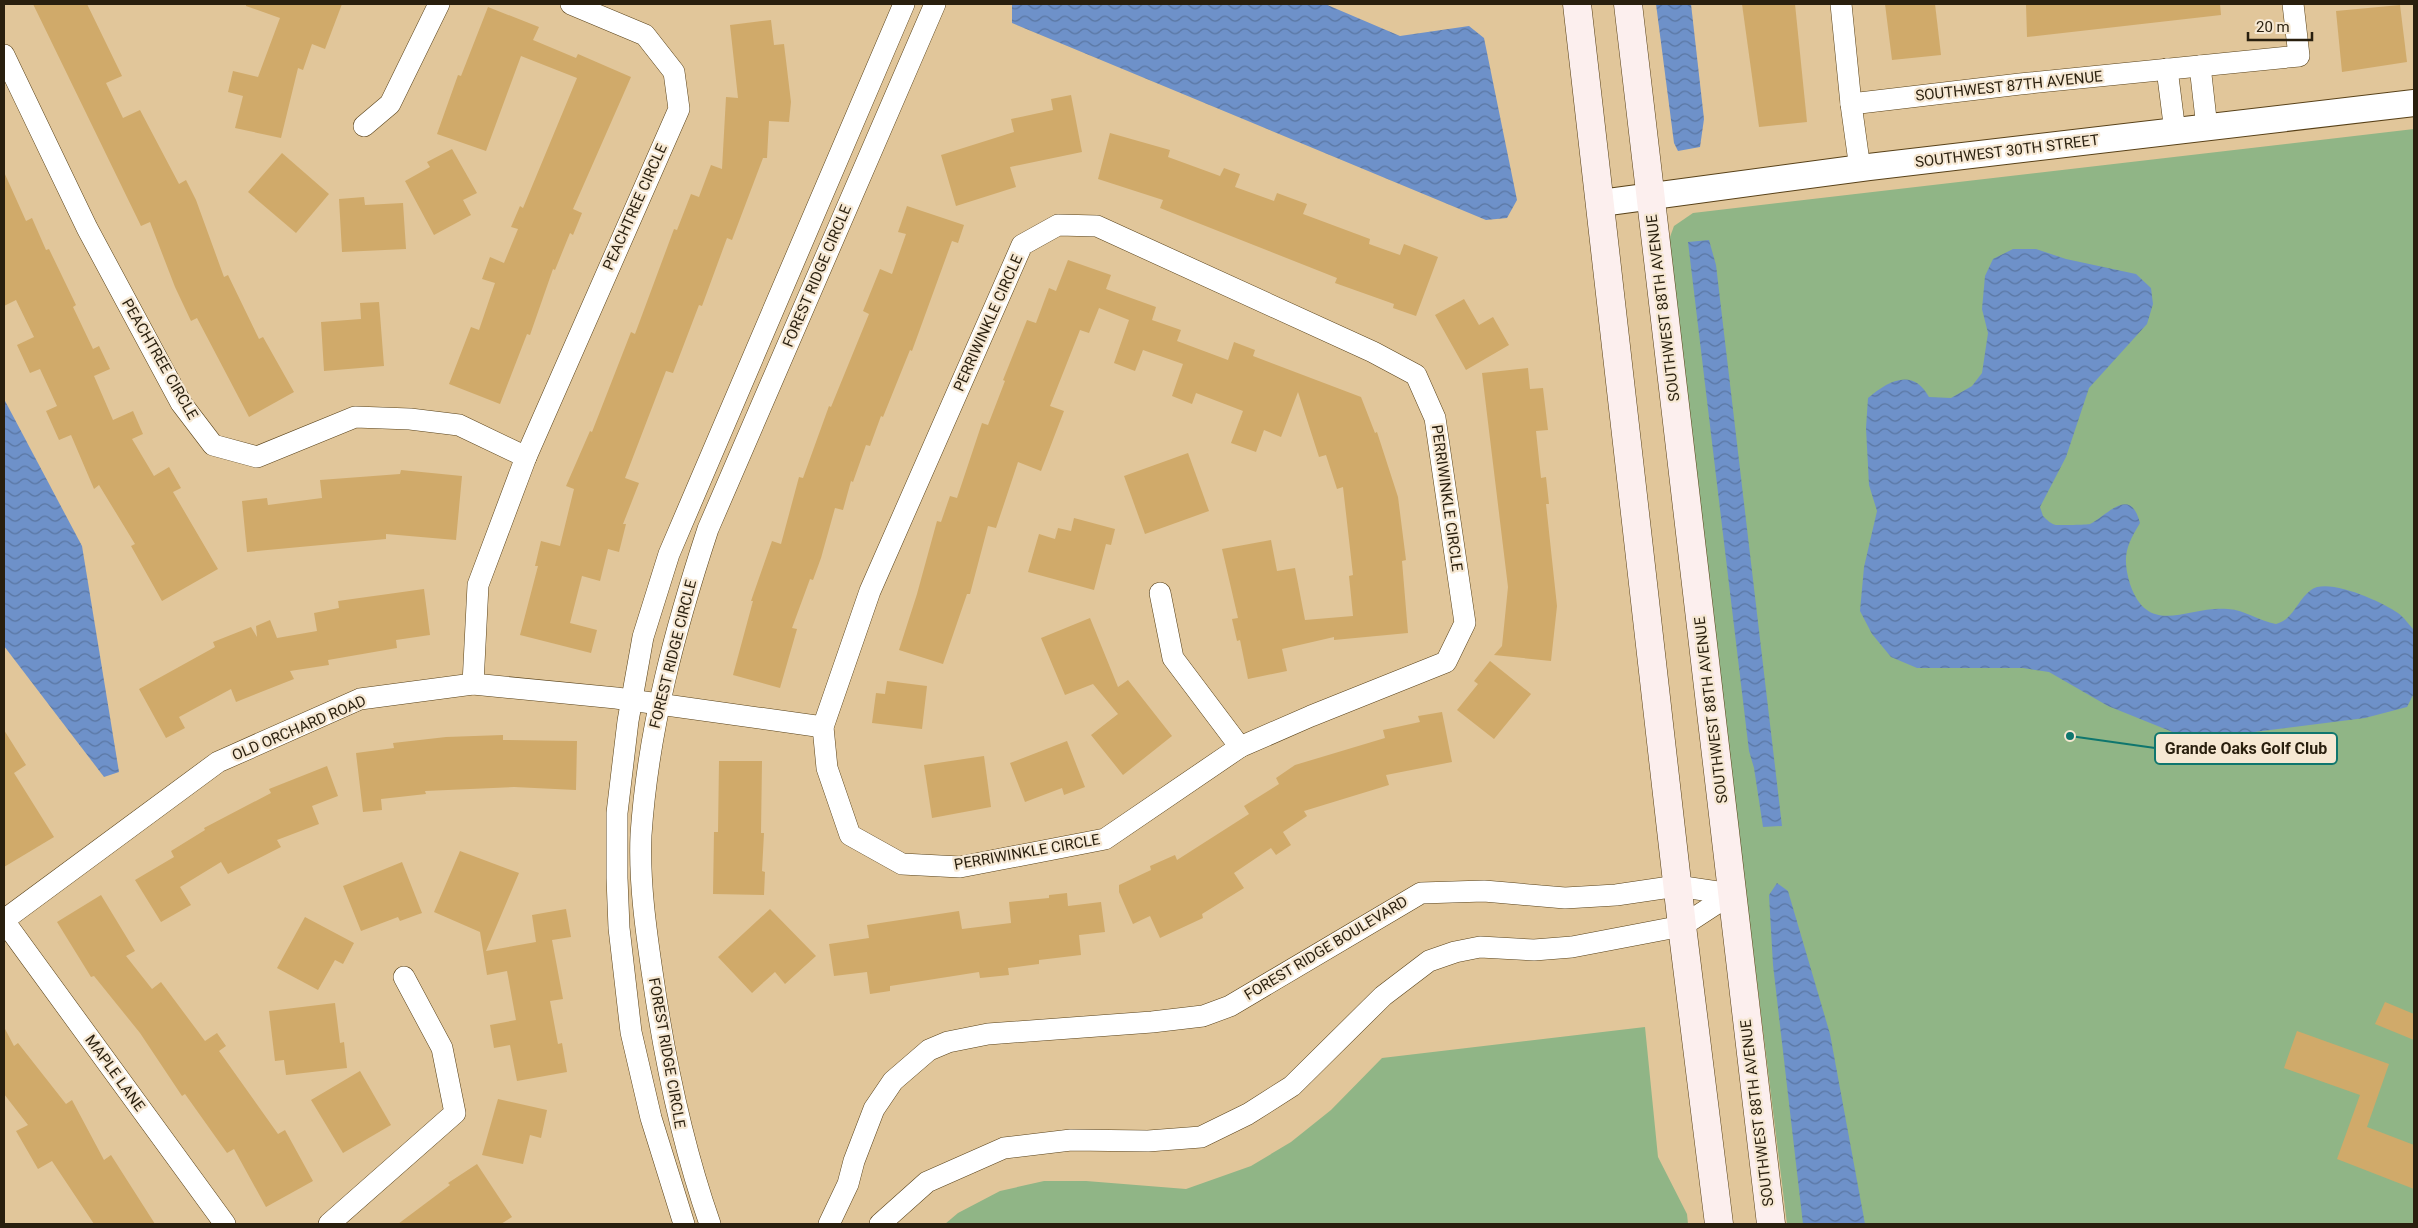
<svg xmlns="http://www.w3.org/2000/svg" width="2418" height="1228" viewBox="0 0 2418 1228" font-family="Roboto,sans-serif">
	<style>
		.grass { fill: #90b586 }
		.water { fill: url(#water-waves) }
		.building { fill: #d0aa6a }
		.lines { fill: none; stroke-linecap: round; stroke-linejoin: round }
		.minor-casing { stroke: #584118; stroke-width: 22 }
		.tertiary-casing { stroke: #584118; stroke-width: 28 }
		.secondary-casing { stroke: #584118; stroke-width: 29 }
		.minor { stroke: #fff; stroke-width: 21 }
		.tertiary { stroke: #fff; stroke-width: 26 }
		.secondary { stroke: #fcefee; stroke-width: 28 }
		.labels { text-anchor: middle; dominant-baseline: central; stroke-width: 4.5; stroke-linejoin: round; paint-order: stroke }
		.street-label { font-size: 15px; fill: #291f0e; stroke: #f6e8d3 }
		.leader { fill: none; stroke: #0f766e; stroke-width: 2 }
		.callout-dot { fill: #0f766e; stroke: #f6e8d3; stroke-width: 2 }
		.callout { fill: #f6e8d3; stroke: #0f766e; stroke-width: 2 }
		.callout-label { font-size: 16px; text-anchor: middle; font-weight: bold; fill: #291f0e }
	</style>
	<defs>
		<pattern id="water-waves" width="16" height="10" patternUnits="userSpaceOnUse" patternTransform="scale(1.25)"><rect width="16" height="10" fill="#6e91c9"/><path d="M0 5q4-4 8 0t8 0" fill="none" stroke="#5a76a2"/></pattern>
	</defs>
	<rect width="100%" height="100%" fill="#e1c69a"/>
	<g class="grass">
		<polygon points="2414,129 2414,1224 1787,1224 1666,248 1674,226 1693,213"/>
		<polygon points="1645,1027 1658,1157 1687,1214 1688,1224 945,1224 958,1213 1000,1191 1044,1181 1086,1181 1186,1189 1251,1166 1291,1142 1331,1110 1382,1058"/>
	</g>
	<g class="water">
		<polygon points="1012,4 1325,4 1400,36 1469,26 1484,38 1517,200 1507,218 1486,220 1012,23"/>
		<polygon points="1656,4 1691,4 1704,119 1700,147 1678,151 1674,143"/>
		<polygon points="1709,240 1716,265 1782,826 1763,827 1754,768 1749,751 1688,242"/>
		<path d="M2013,249h23l30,10 70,15 15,14 2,16 -6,20 -58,64 -23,69 -26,50 3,9c4,4 8,8 13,9 4,0 31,0 34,-1 18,-9 40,-39 50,-1 -14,23 -18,34 -10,61 19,55 58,21 98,25 17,1 31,12 48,15 18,-5 21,-24 35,-34 17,-13 71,12 87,23 6,4 11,12 16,17v63l-7,14 -42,11 -143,18 -47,-3 -67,-27 -59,-34 -26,-4h-106l-26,-11 -19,-23 -12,-23 4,-44 13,-56 -8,-26 -3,-57 2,-30c20,-17 45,-31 61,-1l22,1 21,-12 10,-13 6,-40 -6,-24 3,-33 8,-17z"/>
		<polygon points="4,399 82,546 119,772 104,777 4,646"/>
		<polygon points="1777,883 1788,891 1830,1034 1865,1224 1803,1224 1773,965 1769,895"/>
	</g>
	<g class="building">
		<polygon points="33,4 87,4 122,76 106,83 123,118 140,110 179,184 186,180 196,200 224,277 228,275 259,339 263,337 294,392 249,417 197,318 191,321 175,287 150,222 141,226"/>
		<polygon points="246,4 342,4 325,49 312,44 303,70 298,68 281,138 235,128 243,96 228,92 233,71 258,77 280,18 246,6"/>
		<polygon points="1742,4 1795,4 1807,122 1759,127"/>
		<polygon points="1885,4 1935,4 1941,55 1892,60"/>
		<polygon points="2026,4 2220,4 2221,15 2027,37"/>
		<polygon points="2400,5 2407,62 2342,72 2336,11"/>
		<polygon points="488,7 539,27 533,40 576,58 578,54 631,77 573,209 582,213 573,235 570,233 555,270 553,269 530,335 527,334 500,404 449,384 471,327 479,330 495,283 482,279 490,257 504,263 518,229 511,227 520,206 523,208 577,78 521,56 486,151 437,134 458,75 461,76"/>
		<polygon points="771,20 774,45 784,44 791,102 789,122 769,121 767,158 763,158 732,240 727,238 702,306 699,305 673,373 666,371 625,478 639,483 623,524 626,524 619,552 608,549 600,581 582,576 570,623 597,630 591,653 520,635 538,566 535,566 541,541 560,546 574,489 566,486 590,431 592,432 631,332 635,334 674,229 677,230 691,194 699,197 711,165 722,169 726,97 738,98 730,25"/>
		<polygon points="1071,95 1082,152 1010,167 1016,187 956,206 941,155 1014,132 1011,119 1053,110 1051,99"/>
		<polygon points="1110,133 1170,150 1168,157 1220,176 1224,168 1240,174 1235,187 1274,201 1277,193 1307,204 1303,214 1370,239 1369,244 1400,255 1404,244 1438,257 1416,316 1393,308 1394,304 1335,283 1337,278 1160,208 1163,200 1098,179"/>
		<polygon points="452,149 477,193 463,200 471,215 434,235 405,181 430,167 427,162"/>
		<polygon points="282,153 329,194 296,233 248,192"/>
		<polygon points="4,172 26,221 32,218 46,250 49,249 76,305 73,307 93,349 99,346 110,369 94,376 113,420 133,411 143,434 132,439 154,476 169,467 181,488 173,492 218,569 162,601 131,546 135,544 99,485 94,489 71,435 59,440 46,411 57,406 40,369 30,373 17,345 34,337 16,300 4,306"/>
		<polygon points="364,197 365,205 403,203 406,249 342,252 339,199"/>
		<polygon points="907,206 964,225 958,243 952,241 912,351 910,350 883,417 881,416 870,446 866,445 853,482 851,481 843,510 835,508 821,558 813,580 810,579 792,628 797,629 780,688 733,675 753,601 751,601 772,541 781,544 799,477 803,478 829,406 831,407 869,314 863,311 880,269 892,274 906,234 898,232"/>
		<polygon points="1068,260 1111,275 1106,289 1156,307 1152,320 1181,330 1177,341 1228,360 1234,342 1255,350 1253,356 1361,397 1375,433 1377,432 1398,497 1406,560 1402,561 1408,633 1334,640 1334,637 1282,649 1287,671 1248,679 1240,640 1237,641 1232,619 1238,618 1222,549 1271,540 1277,571 1295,568 1305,620 1353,616 1349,576 1353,575 1343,487 1337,489 1326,455 1319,457 1298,392 1281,437 1264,430 1256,452 1231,443 1243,411 1196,393 1192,404 1172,396 1183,364 1143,350 1135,371 1114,363 1129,320 1099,308 1089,333 1080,330 1050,406 1064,411 1041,471 1018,462 996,528 988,526 970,594 967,594 943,664 899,650 917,594 937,521 941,522 950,496 957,498 982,423 988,425 1005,381 1003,380 1027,320 1036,323 1049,288 1056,291"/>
		<polygon points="1464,299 1479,325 1493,317 1509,345 1466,370 1435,315"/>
		<polygon points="379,302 384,366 324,371 321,322 361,319 360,303"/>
		<polygon points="1528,368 1530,389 1543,388 1548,430 1536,431 1541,478 1546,477 1549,504 1546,504 1557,606 1551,661 1494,655 1502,646 1508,587 1482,373"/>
		<polygon points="1188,453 1209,511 1145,534 1124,476"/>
		<polygon points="401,470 462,476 456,540 386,534 386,539 247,552 242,501 267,498 268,505 322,498 320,480 400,474"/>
		<polygon points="1074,518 1115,529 1111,545 1106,544 1094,590 1028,572 1039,534 1055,539 1058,528 1071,531"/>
		<polygon points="424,589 430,635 396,640 397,648 328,660 329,665 290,671 294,679 236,702 231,689 179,717 185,728 166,738 139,689 215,647 213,642 251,627 257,637 256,626 270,620 277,638 317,631 314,613 339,608 338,601"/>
		<polygon points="1090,618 1118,687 1128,680 1172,736 1123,775 1091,735 1118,714 1093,684 1065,695 1041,638"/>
		<polygon points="1490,661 1531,694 1494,739 1457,710 1478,684 1474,681"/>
		<polygon points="887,681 927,686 922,729 872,723 876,693 885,694"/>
		<polygon points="1442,712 1452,762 1386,775 1389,785 1304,811 1307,816 1283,832 1291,845 1276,855 1271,848 1234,873 1244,888 1202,914 1203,918 1160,938 1150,916 1133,924 1119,892 1119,885 1151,870 1150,866 1175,855 1177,860 1249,814 1244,806 1279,784 1276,778 1295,765 1385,738 1383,730 1420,722 1418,716"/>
		<polygon points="4,730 26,765 14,773 54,837 4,867"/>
		<polygon points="503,735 503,740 577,741 576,790 514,787 425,791 426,794 381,799 382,810 363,812 356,753 394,748 393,743 446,737"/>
		<polygon points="1067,741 1085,787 1064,795 1062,788 1025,802 1010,763"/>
		<polygon points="984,756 991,807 932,818 924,765"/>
		<polygon points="719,761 762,761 761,833 764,833 762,871 765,872 764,895 713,894 714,832 718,832"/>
		<polygon points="327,766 338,796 312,806 319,824 277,840 281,847 228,874 221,862 180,887 191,905 161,922 135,880 174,857 171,851 205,830 204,828 271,793 269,789"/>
		<polygon points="460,851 519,873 486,951 536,942 532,915 566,909 571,937 552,940 563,999 550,1001 558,1044 562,1043 567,1072 517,1081 510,1045 494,1048 490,1025 516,1020 507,971 487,975 480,932 434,912"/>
		<polygon points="402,862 422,913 400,921 398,917 361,931 343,886"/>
		<polygon points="1067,893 1068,906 1101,902 1105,932 1079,935 1081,955 1039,960 1039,964 1008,968 1009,975 980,978 979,972 890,986 890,991 870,994 867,972 834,976 829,944 869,938 867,925 959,911 962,929 1011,923 1009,902 1049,898 1049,895"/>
		<polygon points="101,895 135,951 126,956 152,989 161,982 205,1041 217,1033 226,1046 219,1051 278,1134 285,1130 313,1181 266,1207 234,1149 227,1153 185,1094 182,1096 140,1033 94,976 91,977 57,922"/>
		<polygon points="770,909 816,956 785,984 775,972 752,993 718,957"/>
		<polygon points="305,917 354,943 343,964 335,960 318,990 277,968"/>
		<polygon points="2385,1002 2414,1014 2414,1040 2375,1024"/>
		<polygon points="335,1003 340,1043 344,1042 347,1068 286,1075 284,1060 275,1061 269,1011"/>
		<polygon points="4,1027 14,1046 18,1043 66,1104 72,1100 104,1160 111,1155 155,1224 94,1224 52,1161 38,1169 16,1131 28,1125 4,1094"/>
		<polygon points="2297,1031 2389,1064 2367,1127 2414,1145 2414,1189 2337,1159 2360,1095 2284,1068"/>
		<polygon points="360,1071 391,1125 343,1153 311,1100"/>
		<polygon points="498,1099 547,1110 541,1138 530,1135 523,1164 482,1155"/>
		<polygon points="477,1164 512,1217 501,1224 398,1224 450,1185 448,1183"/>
	</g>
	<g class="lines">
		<defs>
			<g id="minor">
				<polyline points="1841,4 1851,104 1860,169"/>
				<polyline points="4,55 87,228 181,403 213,445 257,457 355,417 410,419 459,425 526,457"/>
				<polyline points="2200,66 2207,128"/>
				<polyline points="2167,69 2175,132"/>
				<polyline points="1851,104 2020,84 2299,56 2293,4"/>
				<polyline points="364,126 390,104 439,4"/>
				<polygon points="1058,225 1097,226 1373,352 1416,375 1435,418 1465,623 1446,662 1311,716 1240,747 1105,839 960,867 902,864 850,835 827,768 823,727 870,591 1022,245"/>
				<polyline points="1160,593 1173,658 1240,747"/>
				<polyline points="473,684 478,585 526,457 679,109 674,72 645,35 571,4"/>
				<polyline points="4,920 218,762 360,699 473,684 616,698 823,727"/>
				<polyline points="4,921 225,1224"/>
				<polyline points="329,1224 455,1113 442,1048 404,977"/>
				<polyline points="684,1224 651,1118 631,1032 619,928 617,878 617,813 628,721 643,637 669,554 904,4"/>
				<path d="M710,1224c-28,-80 -45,-162 -57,-246 -7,-47 -14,-96 -12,-143 7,-105 34,-206 67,-306l227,-525"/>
				<polyline points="829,1224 848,1184 854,1161 874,1109 893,1081 929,1050 948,1042 988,1034 1152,1022 1203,1016 1230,1006 1421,893 1484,891 1565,898 1616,895 1677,886 1731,894"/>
				<polyline points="880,1224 927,1182 1004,1148 1071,1140 1148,1141 1201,1137 1248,1114 1292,1086 1383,996 1429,961 1455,952 1480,947 1534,950 1572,947 1682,926 1731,894"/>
			</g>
			<polyline id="tertiary" points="1601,203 1869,167 2414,103"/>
			<g id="secondary">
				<polyline points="1577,4 1682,926 1719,1224"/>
				<polyline points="1628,4 1771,1224"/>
			</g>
		</defs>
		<use href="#minor" class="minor-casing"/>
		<use href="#tertiary" class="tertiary-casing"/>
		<use href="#secondary" class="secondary-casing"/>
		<use href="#minor" class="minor"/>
		<use href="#tertiary" class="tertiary"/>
		<use href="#secondary" class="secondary"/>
	</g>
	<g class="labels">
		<g class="street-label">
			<text transform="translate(2009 86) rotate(-6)">SOUTHWEST 87TH AVENUE</text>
			<text transform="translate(2007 151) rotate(-7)">SOUTHWEST 30TH STREET</text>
			<text transform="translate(635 207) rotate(-66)">PEACHTREE CIRCLE</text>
			<text transform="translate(817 276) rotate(-67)">FOREST RIDGE CIRCLE</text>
			<text transform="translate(1663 308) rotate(-97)">SOUTHWEST 88TH AVENUE</text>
			<text transform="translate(988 323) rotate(-66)">PERRIWINKLE CIRCLE</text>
			<text transform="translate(160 359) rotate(60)">PEACHTREE CIRCLE</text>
			<text transform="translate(1447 498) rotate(82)">PERRIWINKLE CIRCLE</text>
			<text transform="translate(673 654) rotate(-76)">FOREST RIDGE CIRCLE</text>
			<text transform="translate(1711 710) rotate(-97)">SOUTHWEST 88TH AVENUE</text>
			<text transform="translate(299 728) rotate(-23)">OLD ORCHARD ROAD</text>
			<text transform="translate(1027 852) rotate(-10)">PERRIWINKLE CIRCLE</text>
			<text transform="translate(1326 948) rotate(-31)">FOREST RIDGE BOULEVARD</text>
			<text transform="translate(667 1053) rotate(80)">FOREST RIDGE CIRCLE</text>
			<text transform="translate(115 1073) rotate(54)">MAPLE LANE</text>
			<text transform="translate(1757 1113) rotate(-97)">SOUTHWEST 88TH AVENUE</text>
		</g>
	</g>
	<path class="leader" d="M2070 736L2155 748"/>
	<circle class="callout-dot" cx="2070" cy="736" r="5"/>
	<rect class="callout" x="2155" y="733" width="182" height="31" rx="5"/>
	<g class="callout-label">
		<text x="2246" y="754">Grande Oaks Golf Club</text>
	</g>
	<rect width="2418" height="1228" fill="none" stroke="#291f0e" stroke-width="10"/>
	<path d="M2248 32v8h64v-8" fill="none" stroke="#291f0e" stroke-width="2.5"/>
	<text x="2256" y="32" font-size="15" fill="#291f0e" stroke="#f6e8d3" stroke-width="4" paint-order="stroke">20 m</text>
</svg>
